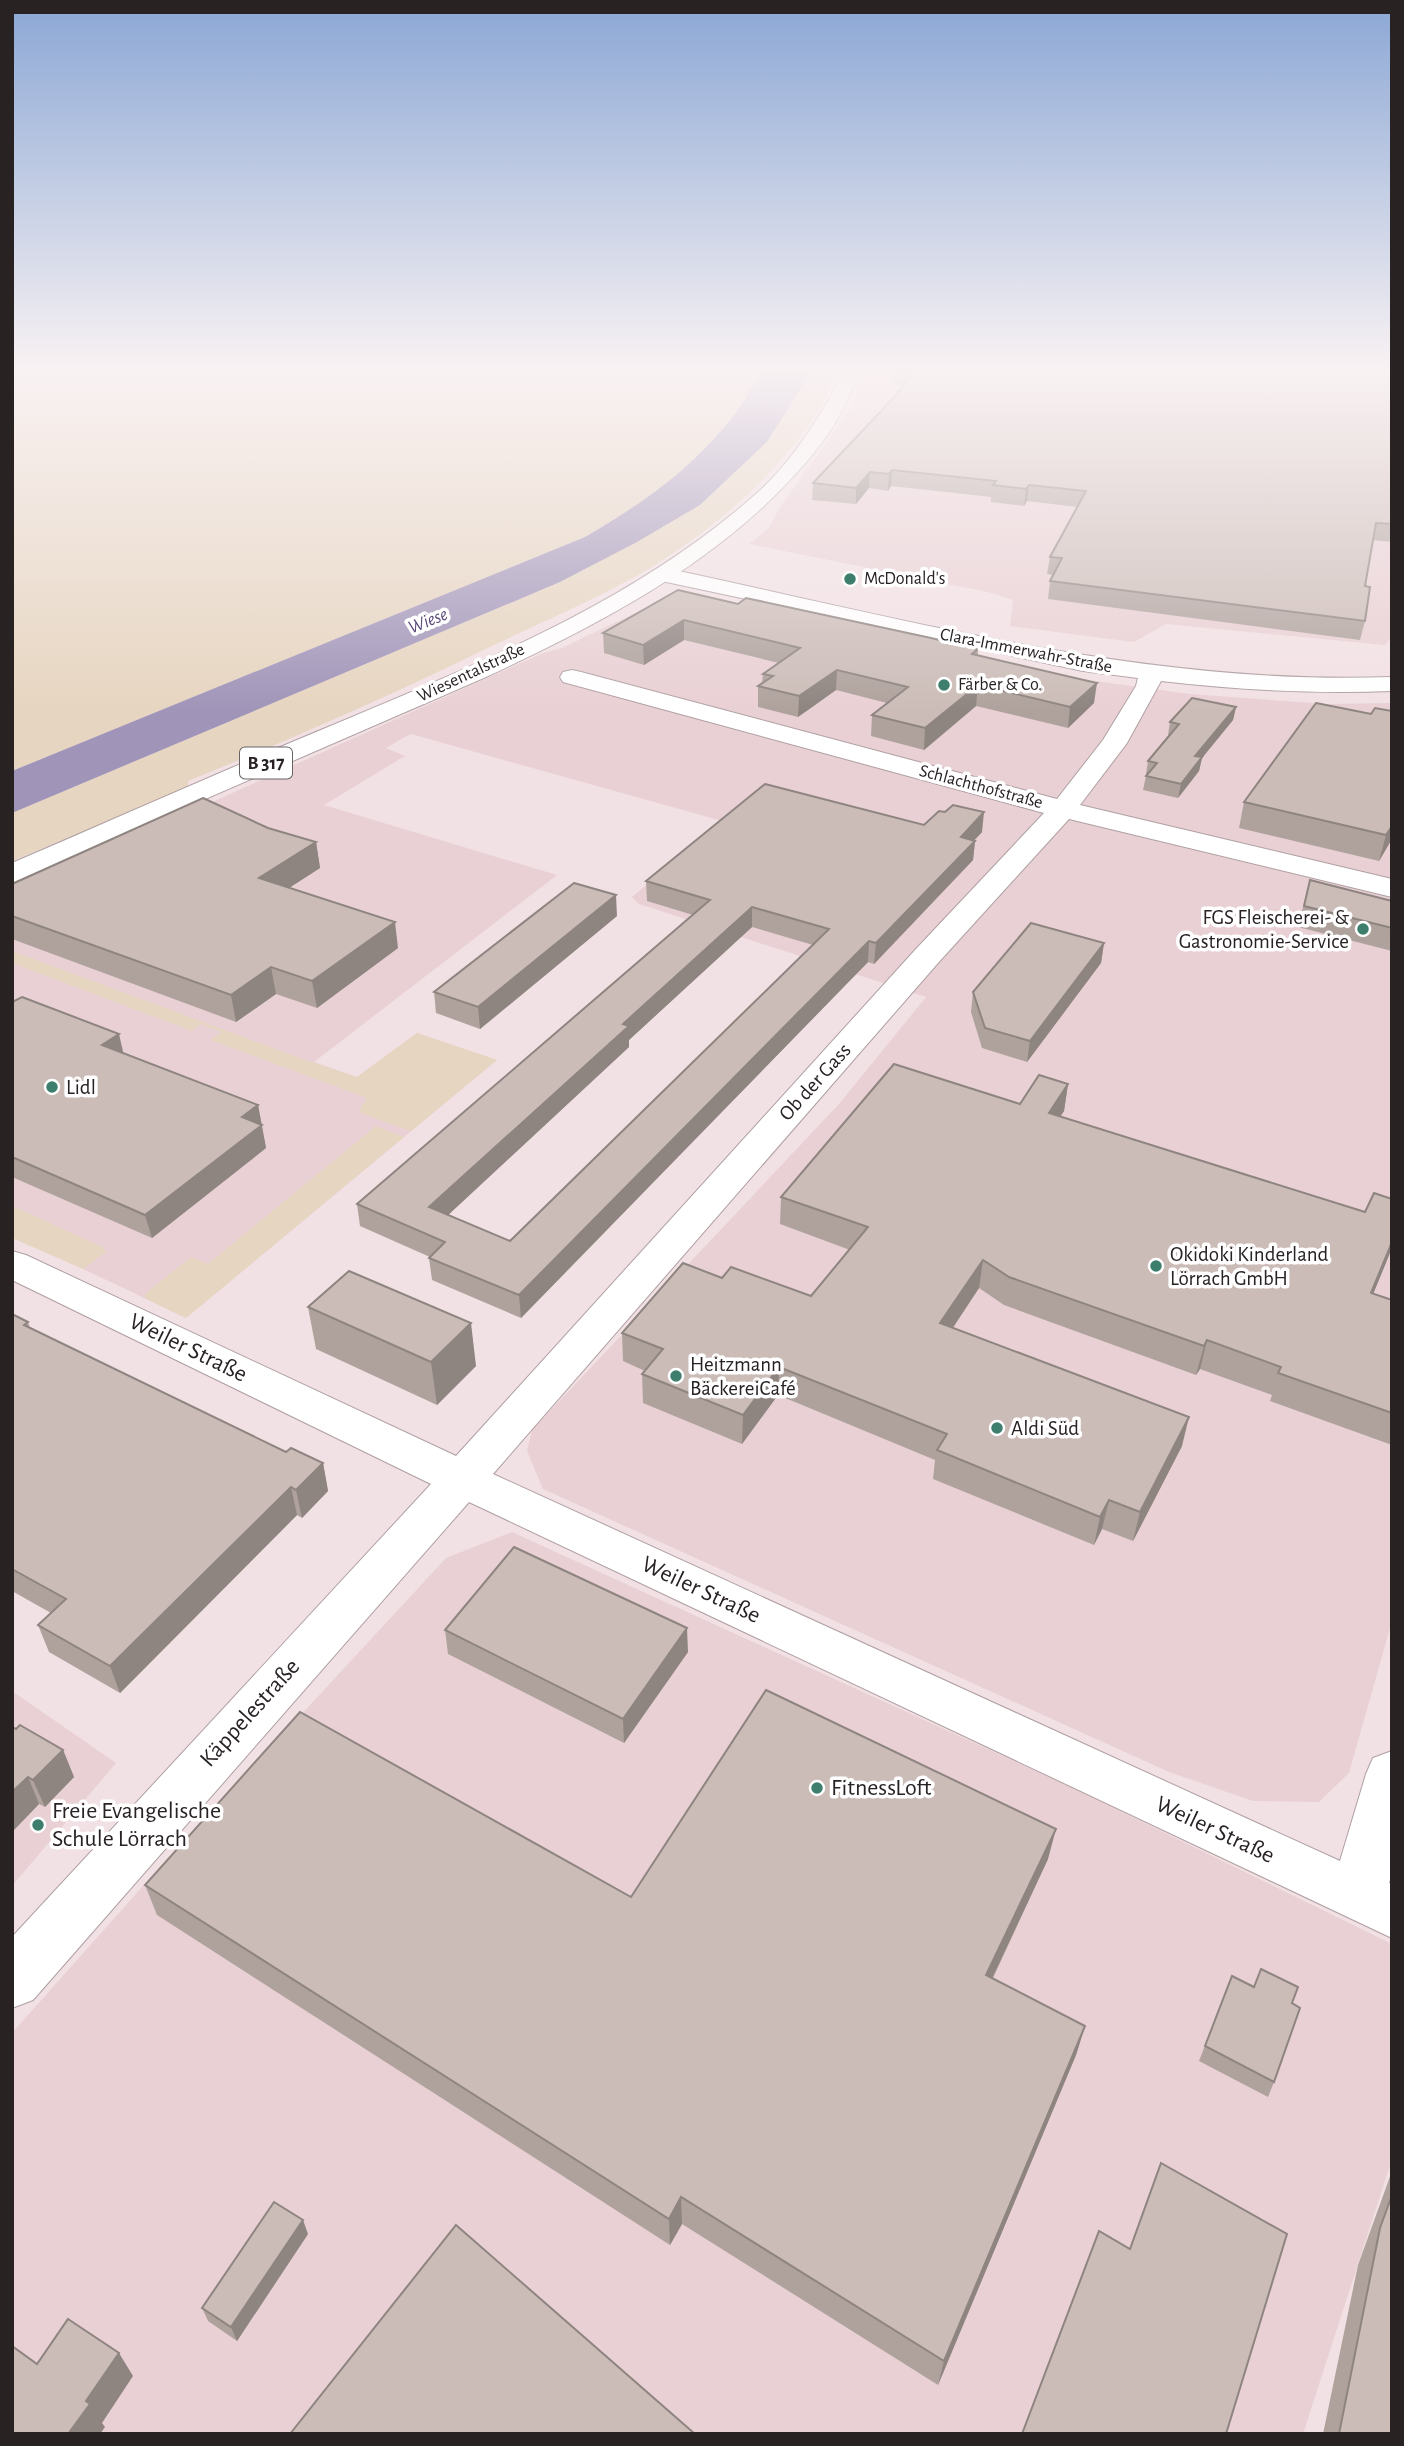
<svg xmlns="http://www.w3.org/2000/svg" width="1404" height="2446" viewBox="0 0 1404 2446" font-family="'Alegreya Sans',sans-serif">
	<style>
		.built { fill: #e9d0d4 }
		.green { fill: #e6d5c0 }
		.water { fill: #a094b8 }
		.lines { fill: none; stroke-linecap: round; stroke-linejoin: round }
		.minor-casing { stroke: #af9fa2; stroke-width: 2 }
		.major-casing { stroke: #af9fa2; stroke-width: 2 }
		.minor { fill: #fff; fill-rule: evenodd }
		.major { fill: #fff; fill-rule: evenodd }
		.wall { fill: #afa29d; fill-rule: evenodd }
		.shaded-wall { fill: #8e8480 }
		.building { fill: #cbbcb7; stroke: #8e8480; stroke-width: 2; fill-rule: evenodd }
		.poi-dot { fill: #3e7e6d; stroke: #fff; stroke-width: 2.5 }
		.labels { text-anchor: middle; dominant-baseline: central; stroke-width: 7; stroke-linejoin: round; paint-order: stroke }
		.far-poi-label { font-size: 18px; fill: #282223; stroke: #fff; text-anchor: start }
		.far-street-label { font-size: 18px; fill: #282223; stroke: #fff }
		.far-water-label { font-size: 19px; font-style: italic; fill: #594679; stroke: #fff }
		.shield { fill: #fff; stroke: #686465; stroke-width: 2 }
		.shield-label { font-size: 19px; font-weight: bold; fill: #282223 }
		.poi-label { font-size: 21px; fill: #282223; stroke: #fff; text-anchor: start }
		.street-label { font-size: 21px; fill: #282223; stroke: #fff }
		.near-street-label { font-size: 24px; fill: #282223; stroke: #fff }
		.near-poi-label { font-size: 24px; fill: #282223; stroke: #fff; text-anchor: start }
	</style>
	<rect width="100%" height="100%" fill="#f2e1e4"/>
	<g class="built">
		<polygon points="867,369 1392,369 1392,637 1385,645 1166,624 1134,642 1010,626 1013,600 992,593 749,544 769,528 780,507 850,410"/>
		<polygon points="668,597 1016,670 1190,694 1326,704 1392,703 1392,1621 1349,1773 1319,1802 1253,1801 1169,1772 543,1489 527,1451 532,1430 839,1104 926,997 639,904 632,897 722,821 411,734 405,737 386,748 405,756 324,805 557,875 314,1062 357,1077 417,1033 497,1060 186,1318 12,1235 12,892 543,653 562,648"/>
		<polygon points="512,1532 1071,1787 1392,1944 1392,2159 1303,2434 12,2434 12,2033 159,1868 446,1558"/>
		<polygon points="12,1691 116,1763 12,1886"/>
	</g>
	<g class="green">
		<path d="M12,369h751c-10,17 -20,35 -32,50 -43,53 -88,84 -146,118l-573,234z"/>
		<path d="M813,369h26c-33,85 -124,162 -201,206 -46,26 -96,47 -144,70 -100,49 -202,94 -306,136v7l-176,73v-48l548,-231 77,-40 63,-37 67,-63z"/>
		<polygon points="12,951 308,1061 357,1077 417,1033 497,1060 411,1131 363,1114 359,1111 367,1098 211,1040 221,1032 201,1024 192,1031 12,963"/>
		<polygon points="376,1126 404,1137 186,1318 146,1299 145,1294 191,1257 208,1264"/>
		<polygon points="12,1206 103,1247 106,1252 83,1269 12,1238"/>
	</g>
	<path class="water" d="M763,369h50l-46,73 -67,63 -63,37 -77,40 -548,231v-42l573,-234c58,-34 103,-65 146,-118 12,-15 22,-33 32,-50z"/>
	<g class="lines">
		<defs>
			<path id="minor" d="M665,568c240,51 480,118 727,109v14c-78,3 -154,-1 -231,-10l-34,62 -47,62 312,74v18l-323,-78 -131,144 -445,511 847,387 26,-87 7,-16 19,-7v123l-3,9 3,1v54l-923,-436 -436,498 -21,8v-71l419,-453 -419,-204v-29l14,4 430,201 460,-507 128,-136 -481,-131 -3,-5 3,-5 9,-2 9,2 476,127 46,-59 33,-54 2,-8 -55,-7 -426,-91 -3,-5 3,-5z"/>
			<path id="major" d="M846,369h16c-12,23 -22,50 -38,71 -86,113 -212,178 -338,237l-474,206v-20c105,-45 210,-92 316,-136 150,-63 306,-124 429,-234 39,-35 64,-79 89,-124z"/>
		</defs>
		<use href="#minor" class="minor-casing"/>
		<use href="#major" class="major-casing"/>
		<use href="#minor" class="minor"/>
		<use href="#major" class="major"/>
	</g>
	<g class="wall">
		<polygon points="1392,369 1392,542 1373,540 1365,586 1365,621 1360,640 1048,599 1050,581 1053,575 1047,574 1050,557 1077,507 1027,501 1024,506 991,502 991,497 891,486 888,491 869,488 856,504 812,500 813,483 897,395 898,391 902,386 891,385 892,371"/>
		<polygon points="738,604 978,649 978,655 1094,703 1068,728 976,706 924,750 871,736 872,715 887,703 836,690 798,717 758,707 758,686 762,683 763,674 779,663 684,640 644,665 604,653 603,633"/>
		<polygon points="1236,707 1233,720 1202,758 1199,771 1178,798 1143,790 1146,776 1147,774 1146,774 1148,761 1169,735 1168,735 1170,722"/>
		<polygon points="1392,711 1392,839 1379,861 1239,828 1244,802 1371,714"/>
		<path d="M924,825l58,7 -8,8 1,1 -2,19 -99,104 -6,-2 -347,356 -89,-38 -3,-22 1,-1 -70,-31 -3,-22 336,-289 -46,-14 -1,-20zM752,927l61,18 -303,296 -62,-26 181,-168v-7z"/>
		<polygon points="268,828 316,842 320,868 289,888 398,948 317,1008 276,994 236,1022 12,939 12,884"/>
		<polygon points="1310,880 1392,901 1392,951 1298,927"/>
		<polygon points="617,916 480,1029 436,1013 434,992"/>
		<polygon points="1104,943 1101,963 1027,1062 982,1048 971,1012 973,992"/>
		<polygon points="12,1002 124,1053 258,1105 266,1148 152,1238 12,1177"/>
		<polygon points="1068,1084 1064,1111 1060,1116 1365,1212 1392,1199 1392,1248 1373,1294 1392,1300 1392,1445 1270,1401 1272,1395 1200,1369 1196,1375 1004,1305 979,1288 953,1328 1182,1446 1133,1541 1102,1529 1094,1545 933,1479 935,1460 778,1395 742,1444 643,1403 642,1374 645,1371 623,1361 622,1333 722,1278 811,1296 850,1250 780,1224 781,1197"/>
		<polygon points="308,1307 476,1366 437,1405 316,1349"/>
		<polygon points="12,1314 28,1322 30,1328 286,1452 323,1463 328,1491 302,1518 297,1515 120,1693 49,1652 38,1625 51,1613 12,1591"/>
		<polygon points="445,1630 688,1652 624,1743 448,1654"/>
		<polygon points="12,1727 63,1750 74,1777 45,1807 39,1804 12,1832"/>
		<polygon points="1048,1859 993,1978 1085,2026 1076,2055 938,2385 682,2224 670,2245 157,1915 145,1885 631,1897"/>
		<polygon points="1232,1976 1254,1987 1292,2003 1274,2082 1268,2097 1199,2061"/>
		<polygon points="1392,2171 1392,2434 1323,2434 1358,2265"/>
		<polygon points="308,2234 237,2341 208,2321 202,2308"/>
	</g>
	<g class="shaded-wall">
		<polygon points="892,470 891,486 888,491 889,474"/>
		<polygon points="870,472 869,488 856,504 856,488"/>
		<polygon points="1029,485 1027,501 1024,506 1026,489"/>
		<polygon points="684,620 684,640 644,665 643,645"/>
		<polygon points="837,670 836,690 798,717 799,696"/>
		<polygon points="1097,683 1094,703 1068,728 1070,707"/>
		<polygon points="978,685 976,706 924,750 925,728"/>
		<polygon points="1236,707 1233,720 1202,758 1199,771 1178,798 1181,784 1195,756"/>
		<polygon points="984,812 982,832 959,857 961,837"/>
		<polygon points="1392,826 1392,839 1379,861 1386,835"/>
		<polygon points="975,841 973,860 874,964 876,943"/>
		<polygon points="316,842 320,868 264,904 259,878"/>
		<polygon points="616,895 617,916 480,1029 478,1007"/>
		<polygon points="752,907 752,927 629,1040 629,1047 432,1230 429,1207 623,1024"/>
		<polygon points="395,922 398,948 317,1008 312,981"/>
		<polygon points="869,941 868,962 521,1318 519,1295"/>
		<polygon points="1104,943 1101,963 1027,1062 1030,1041"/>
		<polygon points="271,967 276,994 236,1022 231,995"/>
		<polygon points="119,1034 124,1056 102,1045"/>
		<polygon points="1068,1084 1064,1111 1045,1140 1049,1113"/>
		<polygon points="258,1105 266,1148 152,1238 145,1215 242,1117"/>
		<polygon points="1392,1242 1392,1248 1362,1321 1371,1293"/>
		<polygon points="983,1260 979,1288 937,1351 940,1323"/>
		<polygon points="471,1323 476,1366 437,1405 431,1362"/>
		<polygon points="1207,1340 1200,1369 1196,1375 1204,1346"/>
		<polygon points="779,1367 778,1395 742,1444 743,1415"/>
		<polygon points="1189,1417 1182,1446 1133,1541 1140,1512"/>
		<polygon points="323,1463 328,1491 302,1518 296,1490"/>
		<polygon points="291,1487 297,1515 120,1693 110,1666"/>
		<polygon points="1109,1500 1102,1529 1094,1545 1100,1517"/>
		<polygon points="687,1628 688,1652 624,1743 623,1719"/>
		<polygon points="63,1750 74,1777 45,1807 33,1780"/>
		<polygon points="28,1777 39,1804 12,1832 12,1792"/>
		<polygon points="1056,1829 1048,1859 980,2004 986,1975"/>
		<polygon points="1085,2026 1076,2055 938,2385 944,2361"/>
		<polygon points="681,2197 682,2224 670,2245 669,2219"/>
		<polygon points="303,2220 308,2234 237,2341 231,2327"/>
		<polygon points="119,2353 133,2376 102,2423 105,2427 100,2434 68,2434 86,2401"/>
	</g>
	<g class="building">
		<polygon points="893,369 1392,369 1392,524 1376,523 1365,586 1370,587 1365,621 1050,581 1062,558 1050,557 1086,491 1029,485 1026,489 993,485 996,481 892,470 889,474 870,472 856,488 813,483 900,391 898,391 914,373 892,371"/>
		<polygon points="678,590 738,604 746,598 931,638 978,649 972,654 1097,683 1070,707 978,685 925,728 872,715 908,687 837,670 799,696 758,686 773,676 763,674 800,648 684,620 643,645 603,633"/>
		<polygon points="1192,698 1236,707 1195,756 1202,757 1181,784 1146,776 1157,763 1148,761 1179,724 1170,722"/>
		<polygon points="1316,703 1371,714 1375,708 1392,711 1392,826 1386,835 1244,802"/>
		<path d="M765,784l159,41 15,-14 6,1 8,-7 31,7 -23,25 14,4 -99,102 -7,-2 -350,354 -90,-37 16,-16 -88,-38 353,-304 -64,-19zM752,907l77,22 -319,312 -81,-34 200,-181 -6,-2z"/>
		<polygon points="203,798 268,828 316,842 259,878 395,922 312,981 271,967 231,995 12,916 12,884"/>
		<polygon points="1310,880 1392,901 1392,928 1304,906"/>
		<polygon points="574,883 616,895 478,1007 434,992"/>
		<polygon points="1031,923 1104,943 1030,1041 985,1028 973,992"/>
		<polygon points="22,997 119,1034 102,1045 258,1105 242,1117 262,1125 145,1215 12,1157 12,1002"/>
		<polygon points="894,1064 1020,1104 1039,1075 1068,1084 1049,1113 1365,1212 1374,1193 1392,1199 1392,1242 1371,1293 1392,1300 1392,1413 1278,1373 1281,1367 1207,1340 1204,1346 1009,1277 983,1260 940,1323 1189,1417 1140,1512 1109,1500 1100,1517 937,1450 947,1434 779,1367 743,1415 642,1374 663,1349 622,1333 683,1263 722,1278 731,1267 811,1296 868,1227 781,1197"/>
		<polygon points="349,1271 471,1323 431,1362 308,1307"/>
		<polygon points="12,1314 28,1322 24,1325 286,1452 291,1448 323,1463 296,1490 291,1487 110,1666 38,1625 66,1599 12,1569"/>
		<polygon points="514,1547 687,1628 623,1719 445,1630"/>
		<polygon points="766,1690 1056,1829 986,1975 1085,2026 944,2361 681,2197 669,2219 145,1885 300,1712 631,1897"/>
		<polygon points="20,1725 63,1750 33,1780 28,1777 12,1792 12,1727 16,1729"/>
		<polygon points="1261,1969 1298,1987 1292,2003 1300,2008 1274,2082 1205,2046 1232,1976 1254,1987"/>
		<polygon points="1161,2163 1287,2234 1226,2434 1022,2434 1099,2231 1130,2249"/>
		<polygon points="1392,2195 1392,2434 1339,2434 1380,2228"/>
		<polygon points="274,2202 303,2220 231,2327 202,2308"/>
		<polygon points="456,2225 695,2434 290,2434"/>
		<polygon points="68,2319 119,2353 86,2401 90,2404 68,2434 12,2434 12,2346 37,2364"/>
	</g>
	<linearGradient id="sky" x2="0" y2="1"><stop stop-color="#8ba7d5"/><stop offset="0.52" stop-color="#f9f2f3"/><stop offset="1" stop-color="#f9f2f3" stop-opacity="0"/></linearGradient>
	<rect width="1404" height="712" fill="url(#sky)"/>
	<g class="poi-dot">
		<circle cx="850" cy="579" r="7"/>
		<circle cx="944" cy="685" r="7"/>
		<circle cx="1363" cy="929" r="7"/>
		<circle cx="52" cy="1087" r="7"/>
		<circle cx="1156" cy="1266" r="7"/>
		<circle cx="676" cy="1376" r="7"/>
		<circle cx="997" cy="1428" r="7"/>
		<circle cx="817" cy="1788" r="7"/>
		<circle cx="38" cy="1825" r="7"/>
	</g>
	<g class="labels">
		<g class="far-poi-label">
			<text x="864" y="579">McDonald's</text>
			<text x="958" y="685">Färber &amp; Co.</text>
		</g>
		<g class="far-street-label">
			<text transform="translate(1026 651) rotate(11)">Clara-Immerwahr-Straße</text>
			<text transform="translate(471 673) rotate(-25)">Wiesentalstraße</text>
			<text transform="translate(981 787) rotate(15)">Schlachthofstraße</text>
		</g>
		<g class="far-water-label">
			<text transform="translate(428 621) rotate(-22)">Wiese</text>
		</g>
		<rect class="shield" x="240" y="747.5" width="52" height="31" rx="5"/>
		<g class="shield-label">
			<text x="266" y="763">B 317</text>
		</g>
		<g class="poi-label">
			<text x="1349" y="917" text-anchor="end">FGS Fleischerei- &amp;<tspan x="1349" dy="24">Gastronomie-Service</tspan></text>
			<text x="66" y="1087">Lidl</text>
			<text x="1170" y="1254">Okidoki Kinderland<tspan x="1170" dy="24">Lörrach GmbH</tspan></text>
			<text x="690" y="1364">Heitzmann<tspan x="690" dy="24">BäckereiCafé</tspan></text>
			<text x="1011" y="1428">Aldi Süd</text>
		</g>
		<g class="street-label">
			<text transform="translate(815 1082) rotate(-48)">Ob der Gass</text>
		</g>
		<g class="near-street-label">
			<text transform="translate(188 1348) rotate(26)">Weiler Straße</text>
			<text transform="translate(701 1590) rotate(25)">Weiler Straße</text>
			<text transform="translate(250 1713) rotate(-48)">Käppelestraße</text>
			<text transform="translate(1215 1830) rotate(25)">Weiler Straße</text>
		</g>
		<g class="near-poi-label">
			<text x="831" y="1788">FitnessLoft</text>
			<text x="52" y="1811">Freie Evangelische<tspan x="52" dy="28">Schule Lörrach</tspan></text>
		</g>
	</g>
	<rect width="1404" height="2446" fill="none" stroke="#282223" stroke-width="28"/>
</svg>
